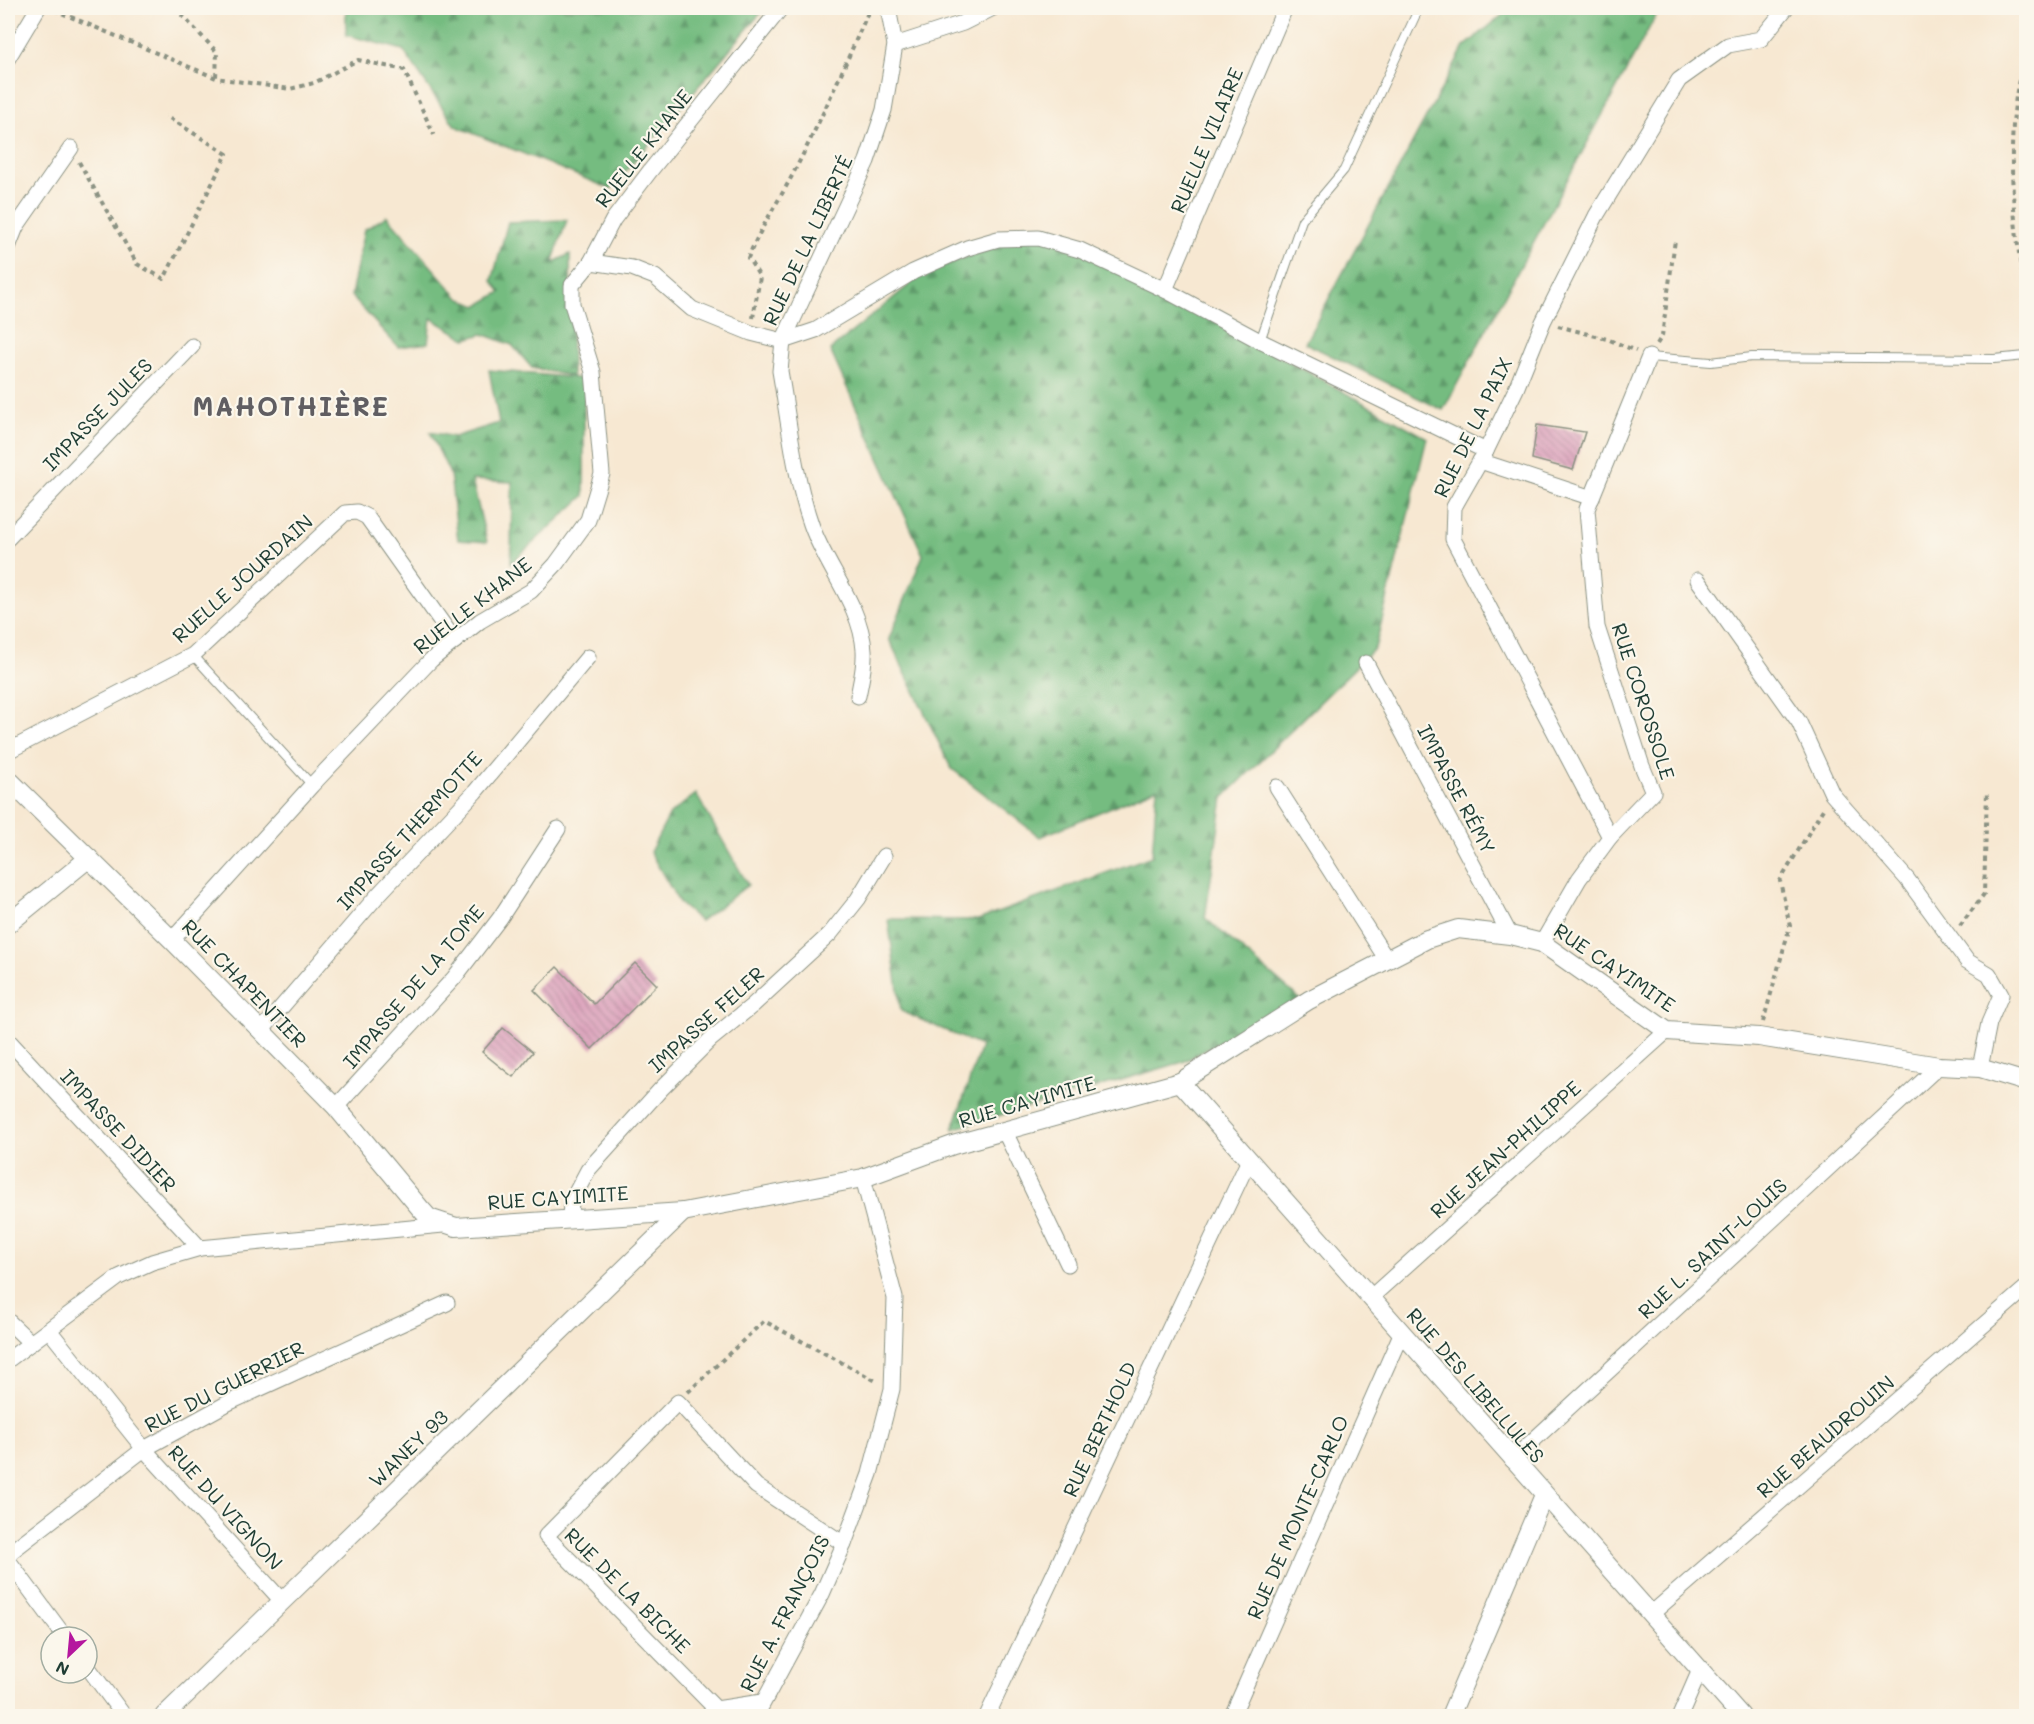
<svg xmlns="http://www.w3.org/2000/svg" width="2034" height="1724" viewBox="0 0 2034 1724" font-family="Mali,sans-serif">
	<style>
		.forest { fill: url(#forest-firs); stroke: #4a7c5a; stroke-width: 1.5 }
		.building { fill: url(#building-back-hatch) }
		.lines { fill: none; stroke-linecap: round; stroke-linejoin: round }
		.service-casing { stroke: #8b9283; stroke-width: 10 }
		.minor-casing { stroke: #8b9283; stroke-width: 17 }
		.tertiary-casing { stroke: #8b9283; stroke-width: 20 }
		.path { stroke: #8b9283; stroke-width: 4; stroke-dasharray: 4.5 4.5; stroke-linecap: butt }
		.service { stroke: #fff; stroke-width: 8 }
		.minor { stroke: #fff; stroke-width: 15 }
		.tertiary { stroke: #fff; stroke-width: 18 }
		.labels { text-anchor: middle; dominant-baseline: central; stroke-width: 4.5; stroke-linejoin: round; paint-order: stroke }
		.street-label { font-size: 20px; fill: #1f3d34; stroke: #fbf7ec }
		.district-label { font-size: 26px; font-weight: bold; letter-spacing: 1.5px; fill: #605e62; stroke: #fbf7ec }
	</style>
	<defs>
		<pattern id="forest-firs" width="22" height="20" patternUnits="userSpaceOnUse" patternTransform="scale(1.5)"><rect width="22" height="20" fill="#75bc80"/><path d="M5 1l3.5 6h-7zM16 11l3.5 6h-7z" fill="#5f9a6a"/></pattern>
		<pattern id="building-back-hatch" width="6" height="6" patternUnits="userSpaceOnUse" patternTransform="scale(1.5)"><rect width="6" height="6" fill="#d99ab7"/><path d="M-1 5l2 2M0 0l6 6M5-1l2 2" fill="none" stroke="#af7f96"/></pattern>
	</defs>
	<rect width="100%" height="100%" fill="#fbf7ec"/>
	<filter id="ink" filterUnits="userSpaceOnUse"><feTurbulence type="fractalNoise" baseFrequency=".0167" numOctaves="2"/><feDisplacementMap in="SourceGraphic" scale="12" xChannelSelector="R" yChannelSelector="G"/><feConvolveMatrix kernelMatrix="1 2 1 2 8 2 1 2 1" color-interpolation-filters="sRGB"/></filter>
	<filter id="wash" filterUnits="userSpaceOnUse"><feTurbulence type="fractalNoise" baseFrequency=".008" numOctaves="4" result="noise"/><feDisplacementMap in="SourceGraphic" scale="24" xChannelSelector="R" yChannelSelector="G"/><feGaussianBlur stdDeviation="1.35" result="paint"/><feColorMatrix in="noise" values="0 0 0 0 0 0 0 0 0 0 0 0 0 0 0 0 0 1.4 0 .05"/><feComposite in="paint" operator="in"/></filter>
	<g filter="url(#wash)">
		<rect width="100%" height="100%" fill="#f7e8d2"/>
		<g class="forest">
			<polygon points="346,8 765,8 611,189 455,126 403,50 346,35"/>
			<polygon points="1511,8 1660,8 1443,410 1305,343 1464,47"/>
			<polygon points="387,216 459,298 477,306 501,292 492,281 508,222 567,220 552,263 570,254 572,376 532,368 512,345 483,334 466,339 431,318 428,343 398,347 351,296 364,230"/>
			<polygon points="1047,228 1427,438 1375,648 1223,798 1205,918 1300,999 1183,1062 953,1129 981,1046 901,1011 888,919 978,920 1152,856 1157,788 1040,837 951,768 889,639 923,555 830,350 925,272"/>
			<polygon points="489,370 588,379 584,405 584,496 511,563 512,482 472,480 487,542 458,540 450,474 430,432 454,437 499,423"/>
			<polygon points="696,794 748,885 700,921 680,904 650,852 670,814"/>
		</g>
		<g id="blocks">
			<g class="building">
				<polygon points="1537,425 1585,432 1573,470 1532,459"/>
				<polygon points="635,963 657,985 592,1049 534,990 557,967 594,1004"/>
				<polygon points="503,1028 533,1052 513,1077 482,1052"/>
			</g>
		</g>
	</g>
	<g filter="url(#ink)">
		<use href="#blocks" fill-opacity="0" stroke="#8b9283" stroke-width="1.5"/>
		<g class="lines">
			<defs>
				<g id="service">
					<polyline points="1260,341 1302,220 1344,170 1419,8"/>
					<polyline points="1649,357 1711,362 1752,357 1994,359 2026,356"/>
					<polyline points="193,655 312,785"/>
				</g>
				<g id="minor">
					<polyline points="895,45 963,23 993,8"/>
					<polyline points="8,58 38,8"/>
					<polyline points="8,247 16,227 71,148"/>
					<polyline points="591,262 632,268 655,277 692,309 751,333 783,341 816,330 913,272 967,248 998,239 1038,238 1080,250 1165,290 1260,341 1486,451"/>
					<polyline points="1165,290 1285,8"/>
					<polyline points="1480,461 1592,498"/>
					<polyline points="8,538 192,346"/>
					<polyline points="1698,580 1799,722 1832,794 1907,879 1967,961 1989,974 2001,995 1989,1023 1980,1068"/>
					<polyline points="1366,663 1510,935"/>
					<path d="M858,696c3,-15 7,-30 6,-46 -3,-45 -39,-84 -53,-126 -17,-49 -22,-102 -31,-153l3,-30 84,-180 17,-51 11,-65 -7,-37"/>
					<polyline points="8,751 193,655 345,513 357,512 367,517 455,641"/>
					<polyline points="1277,787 1387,960"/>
					<polyline points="1610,837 1653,792 1642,766 1597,627 1587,509 1649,357"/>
					<polyline points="172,940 312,785 431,660 480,621 531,591 556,564 588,520 602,474 593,372 572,304 572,285 591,262 613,220 650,171 781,8"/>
					<polyline points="1542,943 1579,879 1610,837 1453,539 1454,507 1486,451 1516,389 1543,322 1596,216 1679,80 1728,45 1761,39 1786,8"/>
					<polyline points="261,1031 378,895 475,792 588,657"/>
					<polyline points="8,1040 200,1248"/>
					<polyline points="336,1107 454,978 500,918 558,829"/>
					<polyline points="1004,1130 1068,1264"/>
					<polyline points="570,1219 571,1202 588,1170 661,1089 710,1040 753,1005 830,934 858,899 884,856"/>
					<polyline points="1370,1298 1667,1031"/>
					<polyline points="8,1321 31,1343"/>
					<polyline points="49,1330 144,1449 282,1601"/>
					<polyline points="8,1360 119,1277 152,1262 200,1248 443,1225"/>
					<polyline points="1512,1460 1939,1066"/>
					<polyline points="8,1554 144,1449 228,1403 447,1303"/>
					<polyline points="8,1560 65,1637"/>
					<polyline points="1650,1615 2026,1288"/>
					<polyline points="87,1666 124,1716"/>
					<polyline points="716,1709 546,1536 678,1402 756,1486 844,1544"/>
					<polyline points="708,1716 716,1709 762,1702"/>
					<polyline points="756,1716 822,1594 844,1544 870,1474 892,1389 895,1298 863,1178"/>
					<polyline points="987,1716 1249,1160"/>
					<polyline points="1232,1716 1401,1334"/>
					<polyline points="1680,1716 1700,1670"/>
					<polyline points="2024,1716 2026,1713"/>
				</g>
				<g id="tertiary">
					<polyline points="8,779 172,940 336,1107 420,1208 429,1218 456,1227 683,1212 863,1178 953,1145 1180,1082 1309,1000 1427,939 1458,929 1510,935 1542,943 1667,1031 1759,1037 1939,1066 1980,1068 2026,1082"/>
					<polyline points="8,924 89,858"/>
					<polyline points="1180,1082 1741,1716"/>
					<polyline points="164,1716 683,1212"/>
					<polyline points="1450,1716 1544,1495"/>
				</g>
			</defs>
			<use href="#service" class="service-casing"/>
			<use href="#minor" class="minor-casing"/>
			<use href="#tertiary" class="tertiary-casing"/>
			<g class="path">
				<polyline points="175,8 217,52 216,78"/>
				<polyline points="54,10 216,78 290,89 314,83 358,60 404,70 434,135"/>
				<path d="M2026,54c-23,67 -14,171 0,240"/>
				<polyline points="79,162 137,264 164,279 227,154 166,116"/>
				<path d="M753,318l7,-41 -12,-19c12,-30 31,-57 46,-86 28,-54 52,-109 76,-164"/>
				<polyline points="1558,326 1607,339 1636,351"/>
				<polyline points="1657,344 1662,336 1675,240"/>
				<polyline points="1960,926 1984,894 1987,791"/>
				<polyline points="1763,1022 1790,926 1780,881 1823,809"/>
				<polyline points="688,1392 764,1321 878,1382"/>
			</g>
			<use href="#service" class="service"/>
			<use href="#minor" class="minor"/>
			<use href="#tertiary" class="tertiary"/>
		</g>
	</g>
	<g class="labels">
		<g class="street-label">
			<text transform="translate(1206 140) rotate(-67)">RUELLE VILAIRE</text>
			<text transform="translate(643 148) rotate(-52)">RUELLE KHANE</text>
			<text transform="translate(807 240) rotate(-65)">RUE DE LA LIBERTÉ</text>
			<text transform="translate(97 414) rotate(-46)">IMPASSE JULES</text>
			<text transform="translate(1472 427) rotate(-64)">RUE DE LA PAIX</text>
			<text transform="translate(242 578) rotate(-42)">RUELLE JOURDAIN</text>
			<text transform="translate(472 605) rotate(-38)">RUELLE KHANE</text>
			<text transform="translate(1644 701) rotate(72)">RUE COROSSOLE</text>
			<text transform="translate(1457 789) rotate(62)">IMPASSE RÉMY</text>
			<text transform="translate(409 830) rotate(-48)">IMPASSE THERMOTTE</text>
			<text transform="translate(1615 967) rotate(34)">RUE CAYIMITE</text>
			<text transform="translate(245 983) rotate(46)">RUE CHAPENTIER</text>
			<text transform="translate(413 986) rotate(-50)">IMPASSE DE LA TOME</text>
			<text transform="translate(706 1019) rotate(-42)">IMPASSE FELER</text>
			<text transform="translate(1027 1101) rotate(-16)">RUE CAYIMITE</text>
			<text transform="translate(119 1130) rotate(47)">IMPASSE DIDIER</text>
			<text transform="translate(1505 1149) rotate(-42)">RUE JEAN-PHILIPPE</text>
			<text transform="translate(558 1197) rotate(-4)">RUE CAYIMITE</text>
			<text transform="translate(1712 1248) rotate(-43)">RUE L. SAINT-LOUIS</text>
			<text transform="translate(1476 1385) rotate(49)">RUE DES LIBELLULES</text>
			<text transform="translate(224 1386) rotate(-27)">RUE DU GUERRIER</text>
			<text transform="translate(1099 1429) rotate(-65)">RUE BERTHOLD</text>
			<text transform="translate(1825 1436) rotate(-41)">RUE BEAUDROUIN</text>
			<text transform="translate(408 1448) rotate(-44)">WANEY 93</text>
			<text transform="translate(226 1507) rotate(48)">RUE DU VIGNON</text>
			<text transform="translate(1297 1517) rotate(-66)">RUE DE MONTE-CARLO</text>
			<text transform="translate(628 1590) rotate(45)">RUE DE LA BICHE</text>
			<text transform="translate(784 1613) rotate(-63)">RUE A. FRANÇOIS</text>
		</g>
		<g class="district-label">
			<text x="291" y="406">MAHOTHIÈRE</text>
		</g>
	</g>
	<rect width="2034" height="1724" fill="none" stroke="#fbf7ec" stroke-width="30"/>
	<g transform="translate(69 1655) rotate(206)"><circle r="28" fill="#fbf7ec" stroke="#a3ada2" stroke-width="1.5"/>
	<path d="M0-4.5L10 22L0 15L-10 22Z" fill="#b5179e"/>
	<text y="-9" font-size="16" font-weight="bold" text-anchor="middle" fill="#1f3d34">N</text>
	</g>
</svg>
